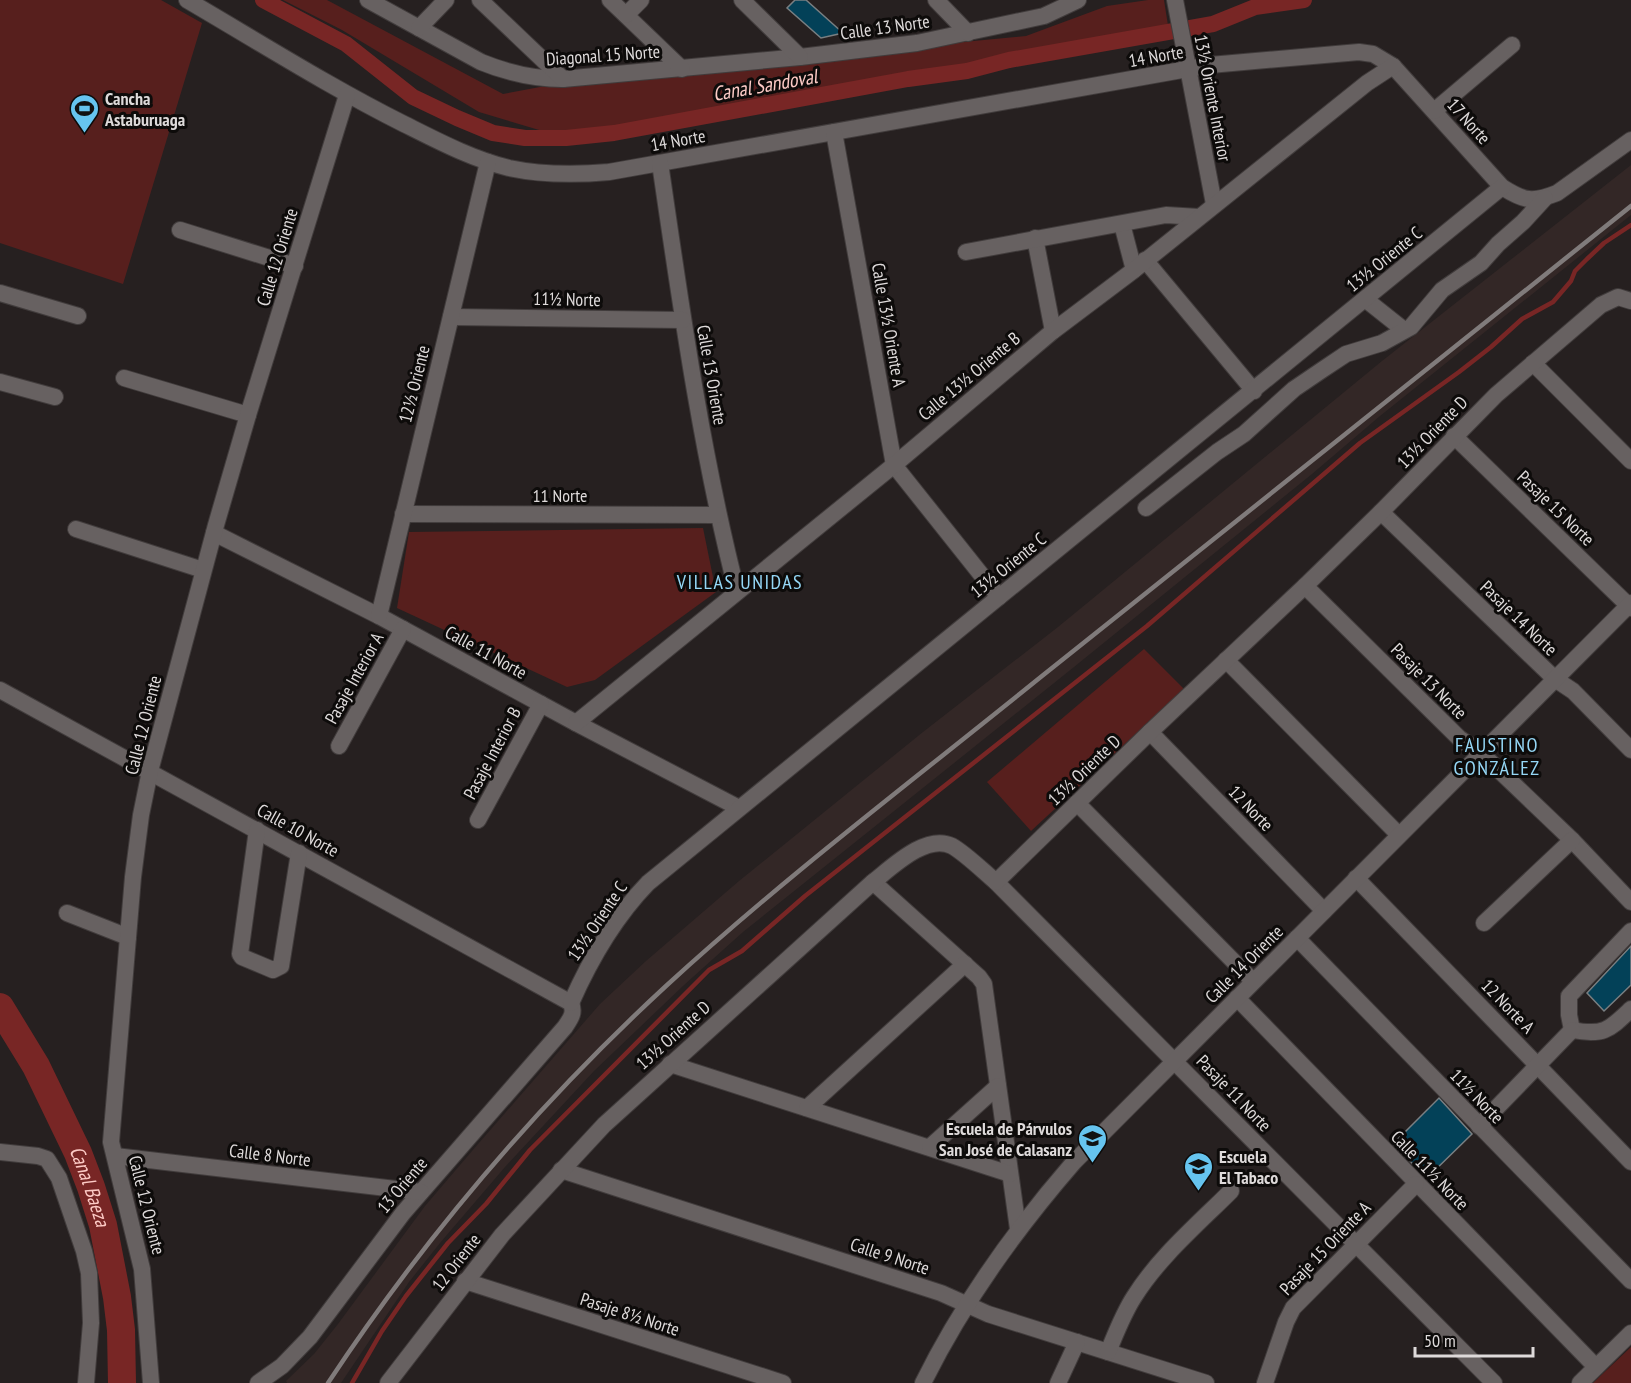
<svg xmlns="http://www.w3.org/2000/svg" width="1631" height="1383" viewBox="0 0 1631 1383" font-family="'PT Sans Narrow',sans-serif">
	<style>
		.built { fill: #332726 }
		.green { fill: #571f1d }
		.lines { fill: none; stroke-linecap: round; stroke-linejoin: round }
		.stream { stroke: #782625; stroke-width: 4.5 }
		.canal { stroke: #782625; stroke-width: 16 }
		.river { stroke: #782625; stroke-width: 28 }
		.building { fill: #034158; stroke: #797f82; stroke-width: 1.5 }
		.minor-casing { stroke: #413c3c; stroke-width: 18 }
		.minor { stroke: #676161; stroke-width: 16 }
		.rail { stroke: #807b7b; stroke-width: 4.5 }
		.labels { text-anchor: middle; dominant-baseline: central; stroke-width: 6; stroke-linejoin: round; paint-order: stroke }
		.street-label { font-size: 18px; fill: #dedada; stroke: #0d0b0a }
		.poi-label { font-size: 18px; font-weight: bold; fill: #dedada; stroke: #0d0b0a; text-anchor: start }
		.water-label { font-size: 20px; font-style: italic; fill: #fdcbc6; stroke: #0d0b0a }
		.neighbourhood-label { font-size: 20px; letter-spacing: 1.5px; fill: #95d7f6; stroke: #0d0b0a }
	</style>
	<rect width="100%" height="100%" fill="#262020"/>
	<polygon class="built" points="1631,165 1631,215 1380,416 1312,474 1074,667 743,932 684,985 594,1071 505,1167 440,1243 409,1282 341,1383 287,1383 286,1381 314,1354 338,1324 425,1206 472,1151 600,1004 646,961 739,881 923,732 1058,627 1382,361"/>
	<g class="green">
		<polygon points="0,0 161,0 202,23 123,284 0,243"/>
		<polygon points="283,0 327,0 503,94 588,78 1026,36 1107,6 1148,0 1164,0 1169,32 566,138 479,112 342,30"/>
		<polygon points="703,528 716,592 595,680 567,687 397,608 409,532"/>
		<polygon points="1144,649 1184,689 1031,831 987,782"/>
		<polygon points="1631,1347 1631,1383 1593,1383"/>
	</g>
	<g class="lines">
		<polyline class="stream" points="352,1383 382,1331 406,1296 448,1243 486,1204 530,1150 709,970 742,951 805,896 1147,626 1360,443 1459,372 1491,347 1522,319 1553,302 1571,281 1575,271 1587,259 1604,243 1631,225"/>
		<polyline class="canal" points="263,0 346,44 413,97 457,118 493,133 525,138 566,138 614,133 908,79 967,71 1009,60 1213,24 1255,7 1304,0"/>
		<path class="river" id="s1" d="M0,1007l36,59 42,87 13,34 12,38 14,72 4,33 1,53"/>
	</g>
	<g class="building">
		<polygon points="795,0 806,0 843,33 821,38 787,8"/>
		<polygon points="1631,946 1631,985 1604,1011 1587,993"/>
		<polygon points="1439,1098 1472,1134 1427,1178 1393,1144"/>
	</g>
	<g class="lines">
		<defs>
			<g id="minor">
				<path d="M187,0c72,42 143,87 217,124 34,17 68,35 105,44 33,7 66,7 100,4l601,-107 149,-13 14,2 20,12 109,121c22,14 30,16 55,6l74,-53"/>
				<path d="M368,0l113,62c27,11 53,17 82,17l237,-22 117,-14 127,-27 34,-16"/>
				<polyline points="480,0 563,79"/>
				<polyline points="610,0 682,69"/>
				<polyline points="742,0 800,57"/>
				<polyline points="936,0 968,33"/>
				<polyline points="1175,0 1214,204"/>
				<polyline points="626,15 641,0"/>
				<polyline points="419,28 446,0"/>
				<polyline points="1434,111 1512,45"/>
				<polyline points="834,132 894,465 999,597"/>
				<path d="M660,163c21,144 41,288 77,429"/>
				<polyline points="1122,224 1134,270"/>
				<polyline points="180,230 295,266"/>
				<polyline points="1035,238 1053,331"/>
				<polyline points="966,252 1166,215 1199,217"/>
				<polyline points="1145,260 1254,391"/>
				<polyline points="0,293 78,316"/>
				<polyline points="1365,299 1404,330"/>
				<polyline points="451,317 683,320"/>
				<polyline points="1533,363 1631,461"/>
				<polyline points="124,378 248,415"/>
				<polyline points="0,382 55,397"/>
				<polyline points="1454,436 1631,608"/>
				<polyline points="1146,508 1217,452 1244,434 1294,389 1322,370 1346,354 1382,343 1411,327 1442,290 1481,263 1498,244 1523,222 1545,198"/>
				<polyline points="1381,512 1555,679 1573,691 1631,750"/>
				<polyline points="403,514 717,515"/>
				<polyline points="76,529 203,570"/>
				<polyline points="214,533 379,616 576,723 739,808"/>
				<polyline points="1305,586 1459,738 1481,753 1572,840 1631,902"/>
				<polyline points="379,616 488,162"/>
				<polyline points="1226,660 1399,835"/>
				<path d="M0,690l571,313c4,10 0,15 -6,24l-162,186 -93,124 -28,29 -24,17"/>
				<polyline points="576,723 894,465 1053,331 1134,270 1367,83 1393,66"/>
				<polyline points="1150,732 1324,911"/>
				<polyline points="339,746 403,629"/>
				<polyline points="1077,803 1253,981"/>
				<polyline points="478,820 541,704"/>
				<polyline points="257,830 240,954 242,957 273,970 281,966 299,853"/>
				<polyline points="1356,878 1631,1162"/>
				<polyline points="873,882 979,977 984,984 1018,1229"/>
				<polyline points="996,882 1494,1383"/>
				<polyline points="67,913 128,937"/>
				<polyline points="1484,923 1572,840"/>
				<polyline points="1297,938 1631,1281"/>
				<polyline points="1237,998 1596,1367"/>
				<path d="M571,1003c19,-43 44,-86 77,-120l854,-696"/>
				<polyline points="1572,1030 1569,1015 1569,996 1631,931"/>
				<path d="M1572,1030c32,6 37,0 59,-21"/>
				<polyline points="670,1064 1010,1174"/>
				<polyline points="807,1108 965,964"/>
				<polyline points="1479,1126 1572,1030"/>
				<polyline points="930,1147 998,1086"/>
				<polyline points="0,1152 38,1156 47,1159 59,1178 84,1251 89,1273 91,1323 86,1383"/>
				<polyline points="115,1156 421,1192"/>
				<polyline points="561,1170 941,1293 988,1314 1206,1383"/>
				<polyline points="465,1281 783,1383"/>
				<path d="M1108,1352c8,-19 15,-38 26,-55 25,-40 64,-73 97,-106"/>
				<polyline points="151,1383 142,1269 111,1142 133,877 141,815 150,771 216,525 248,415 347,95"/>
				<path d="M388,1383l114,-148 102,-110 269,-243c18,-14 53,-49 79,-36 14,8 31,25 44,36l154,-150 155,-146 76,-74 115,-117 105,-90 17,-8 13,4"/>
				<path d="M923,1383c40,-81 92,-153 151,-221l557,-559"/>
				<polyline points="1058,1383 1077,1342"/>
				<polyline points="1265,1383 1286,1322 1293,1308 1416,1184"/>
				<polyline points="1580,1383 1631,1333"/>
			</g>
		</defs>
		<use href="#minor" class="minor-casing"/>
		<use href="#minor" class="minor"/>
		<path class="rail" d="M328,1383c96,-145 210,-279 338,-397 120,-110 250,-208 376,-310 197,-157 393,-313 589,-470"/>
	</g>
	<defs>
		<symbol id="stadium-pin" viewBox="-11 -11 22 30"><path d="M0 17L-7.5 6A9.5 9.5 0 1 1 7.5 6Z" fill="#66c4ef" stroke="#0d0b0a"/><path d="M0-5a6.5 5 0 1 0 0 10a6.5 5 0 1 0 0-10ZM-3.5-1.8h7v3.6h-7Z" fill="#111"/></symbol>
		<symbol id="school-pin" viewBox="-11 -11 22 30"><path d="M0 17L-7.5 6A9.5 9.5 0 1 1 7.5 6Z" fill="#66c4ef" stroke="#0d0b0a"/><path d="M0-5L7-2L0 1L-7-2ZM-4 1L0 2.5L4 1V4Q0 6-4 4Z" fill="#111"/></symbol>
	</defs>
	<g fill-rule="evenodd">
		<use href="#stadium-pin" x="68" y="92" width="33" height="45"/>
		<use href="#school-pin" x="1076" y="1122" width="33" height="45"/>
		<use href="#school-pin" x="1182" y="1150" width="33" height="45"/>
	</g>
	<g class="labels">
		<g class="street-label">
			<text transform="translate(885 27) rotate(-8)">Calle 13 Norte</text>
			<text transform="translate(603 55) rotate(-4)">Diagonal 15 Norte</text>
			<text transform="translate(1156 56) rotate(-10)">14 Norte</text>
			<text transform="translate(1213 98) rotate(79)">13½ Oriente Interior</text>
			<text transform="translate(1469 121) rotate(48)">17 Norte</text>
			<text transform="translate(678 140) rotate(-10)">14 Norte</text>
			<text transform="translate(277 257) rotate(-73)">Calle 12 Oriente</text>
			<text transform="translate(1384 259) rotate(-39)">13½ Oriente C</text>
			<text transform="translate(567 299) rotate(1)">11½ Norte</text>
			<text transform="translate(889 325) rotate(80)">Calle 13½ Oriente A</text>
			<text transform="translate(712 375) rotate(80)">Calle 13 Oriente</text>
			<text transform="translate(969 376) rotate(-40)">Calle 13½ Oriente B</text>
			<text transform="translate(414 384) rotate(-76)">12½ Oriente</text>
			<text transform="translate(1432 432) rotate(-46)">13½ Oriente D</text>
			<text x="560" y="495">11 Norte</text>
			<text transform="translate(1556 508) rotate(44)">Pasaje 15 Norte</text>
			<text transform="translate(1008 565) rotate(-39)">13½ Oriente C</text>
			<text transform="translate(1519 618) rotate(44)">Pasaje 14 Norte</text>
			<text transform="translate(486 652) rotate(29)">Calle 11 Norte</text>
			<text transform="translate(354 678) rotate(-61)">Pasaje Interior A</text>
			<text transform="translate(1429 681) rotate(45)">Pasaje 13 Norte</text>
			<text transform="translate(143 725) rotate(-76)">Calle 12 Oriente</text>
			<text transform="translate(492 753) rotate(-62)">Pasaje Interior B</text>
			<text transform="translate(1084 770) rotate(-44)">13½ Oriente D</text>
			<text transform="translate(1251 808) rotate(46)">12 Norte</text>
			<text transform="translate(298 830) rotate(29)">Calle 10 Norte</text>
			<text transform="translate(597 921) rotate(-56)">13½ Oriente C</text>
			<text transform="translate(1244 964) rotate(-45)">Calle 14 Oriente</text>
			<text transform="translate(1508 1006) rotate(46)">12 Norte A</text>
			<text transform="translate(673 1035) rotate(-42)">13½ Oriente D</text>
			<text transform="translate(1234 1093) rotate(46)">Pasaje 11 Norte</text>
			<text transform="translate(1477 1096) rotate(46)">11½ Norte</text>
			<text transform="translate(270 1155) rotate(7)">Calle 8 Norte</text>
			<text transform="translate(1430 1170) rotate(46)">Calle 11½ Norte</text>
			<text transform="translate(402 1185) rotate(-50)">13 Oriente</text>
			<text transform="translate(147 1205) rotate(76)">Calle 12 Oriente</text>
			<text transform="translate(1325 1248) rotate(-46)">Pasaje 15 Oriente A</text>
			<text transform="translate(890 1256) rotate(18)">Calle 9 Norte</text>
			<text transform="translate(456 1262) rotate(-52)">12 Oriente</text>
			<text transform="translate(630 1314) rotate(18)">Pasaje 8½ Norte</text>
		</g>
		<g class="poi-label">
			<text x="105" y="98">Cancha<tspan x="105" dy="21">Astaburuaga</tspan></text>
			<text x="1072" y="1128" text-anchor="end">Escuela de Párvulos<tspan x="1072" dy="21">San José de Calasanz</tspan></text>
			<text x="1219" y="1156">Escuela<tspan x="1219" dy="21">El Tabaco</tspan></text>
		</g>
		<g class="water-label">
			<text transform="translate(765 85) rotate(-10)">Canal Sandoval</text>
			<text stroke="none"><textPath href="#s1" startOffset="201">Canal Baeza</textPath></text>
		</g>
		<g class="neighbourhood-label">
			<text x="740" y="582">VILLAS UNIDAS</text>
			<text x="1497" y="745">FAUSTINO<tspan x="1497" dy="23">GONZÁLEZ</tspan></text>
		</g>
	</g>
	<path d="M1415 1347v9h118v-9" fill="none" stroke="#dedada" stroke-width="3"/>
	<text x="1424" y="1347" font-size="18" fill="#dedada" stroke="#0d0b0a" stroke-width="4.5" paint-order="stroke">50 m</text>
</svg>
